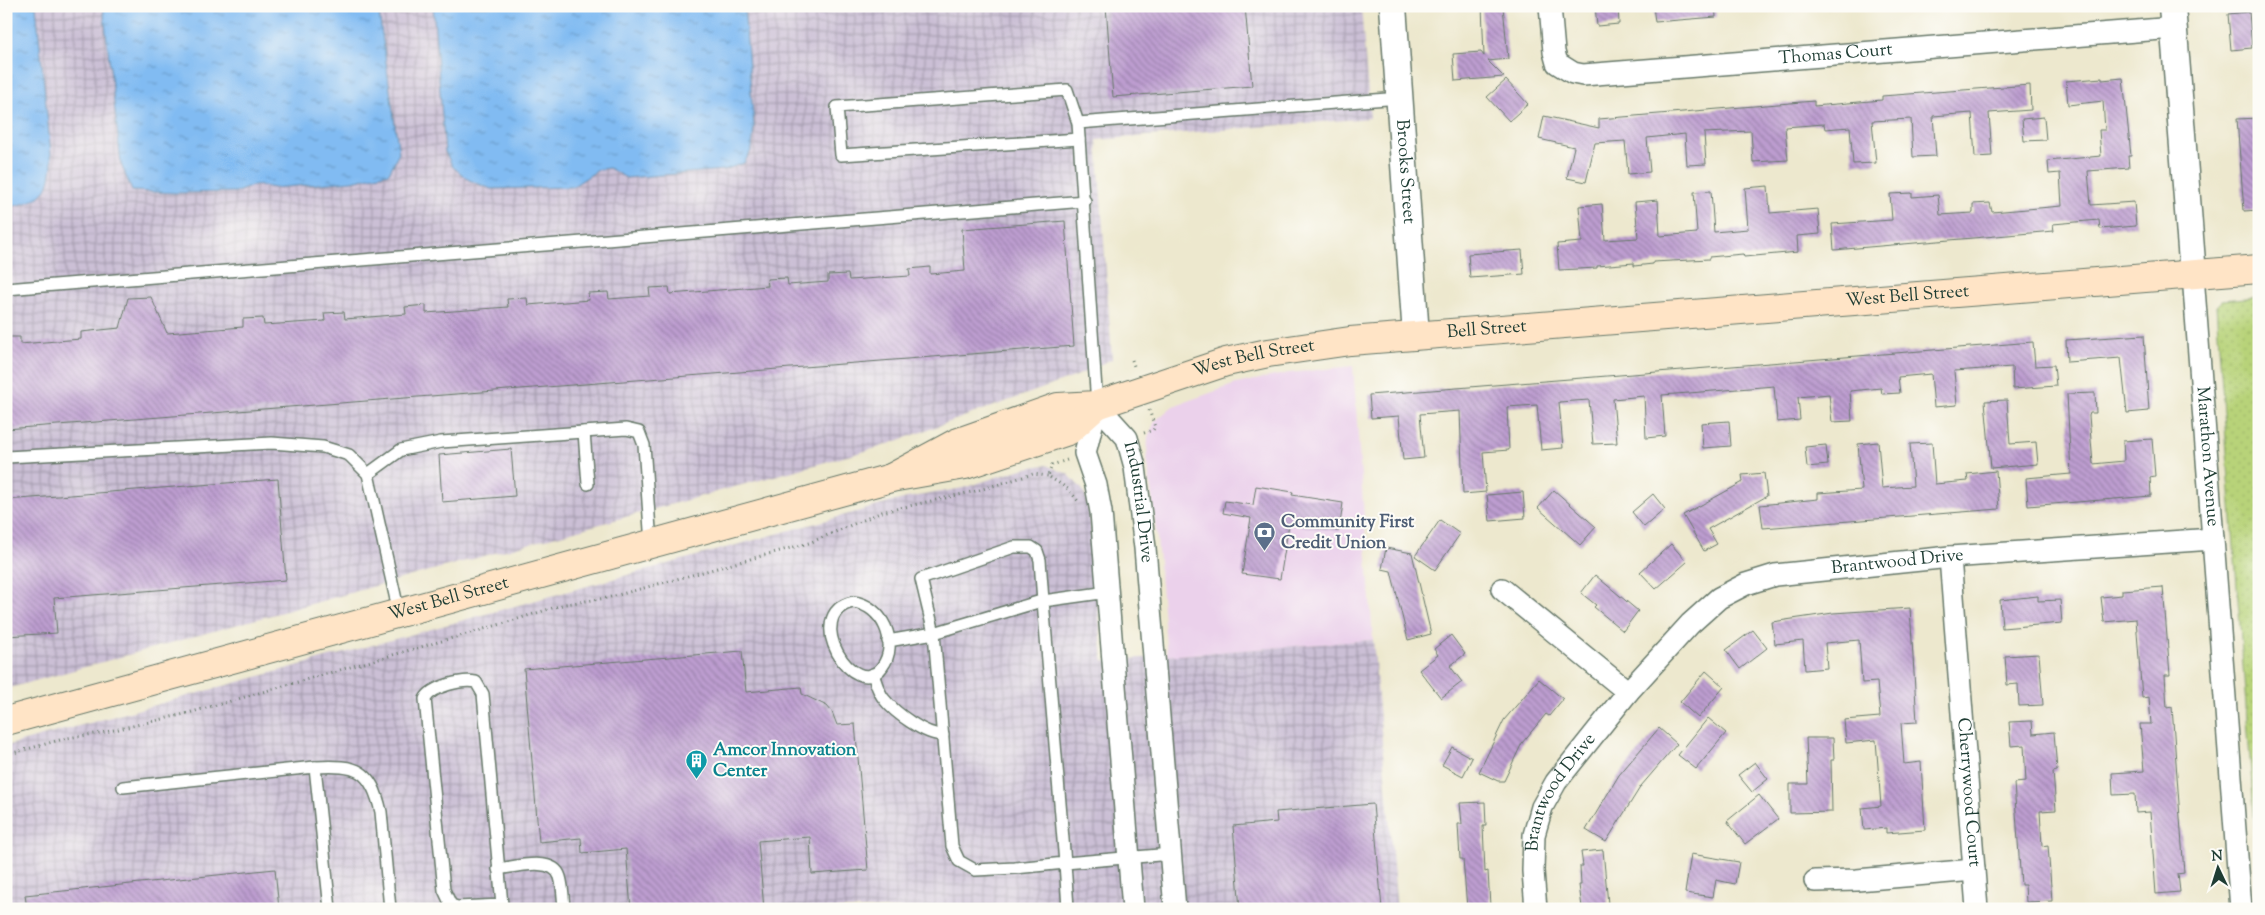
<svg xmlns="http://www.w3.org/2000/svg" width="2265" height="915" viewBox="0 0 2265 915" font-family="'Sorts Mill Goudy',serif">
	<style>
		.built { fill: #ebd1eb }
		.industrial { fill: url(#industrial-grid) }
		.park { fill: url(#park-dots); stroke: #6c8856 }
		.water { fill: url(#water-ripples); stroke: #507c93 }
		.building { fill: url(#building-back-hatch) }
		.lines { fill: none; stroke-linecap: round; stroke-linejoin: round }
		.service-casing { stroke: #67796a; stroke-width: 14 }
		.minor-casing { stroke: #67796a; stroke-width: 24 }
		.tertiary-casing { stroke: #67796a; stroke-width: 29 }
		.secondary-casing { stroke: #67796a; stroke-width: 30 }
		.path { stroke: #67796a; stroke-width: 3; stroke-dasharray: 1 4; stroke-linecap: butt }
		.service { stroke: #fff; stroke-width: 11 }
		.minor { stroke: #fff; stroke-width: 21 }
		.tertiary { stroke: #fff; stroke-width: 26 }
		.secondary { stroke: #ffe4c6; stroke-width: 28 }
		.labels { text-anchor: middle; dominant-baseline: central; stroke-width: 4; stroke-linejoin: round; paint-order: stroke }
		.street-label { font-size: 18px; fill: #1f3d34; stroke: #fdfcf7 }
		.service-label { font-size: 18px; font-weight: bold; fill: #4e5e75; stroke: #fdfcf7; text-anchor: start }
		.culture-label { font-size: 18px; font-weight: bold; fill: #0d838f; stroke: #fdfcf7; text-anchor: start }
	</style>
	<defs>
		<pattern id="industrial-grid" width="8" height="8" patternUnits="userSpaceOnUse" patternTransform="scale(1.25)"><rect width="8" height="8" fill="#cbbfd5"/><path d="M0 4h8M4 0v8" fill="none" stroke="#a49cae"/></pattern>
		<pattern id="park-dots" width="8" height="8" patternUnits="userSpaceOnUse" patternTransform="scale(1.25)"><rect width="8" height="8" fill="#b8d379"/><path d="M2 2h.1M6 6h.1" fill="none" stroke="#9eb669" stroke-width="1.8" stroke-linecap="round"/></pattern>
		<pattern id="water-ripples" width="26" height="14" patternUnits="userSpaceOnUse" patternTransform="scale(1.25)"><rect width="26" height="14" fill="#81bbf2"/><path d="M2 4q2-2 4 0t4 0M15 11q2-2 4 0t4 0" fill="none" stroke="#6999c5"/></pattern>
		<pattern id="building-back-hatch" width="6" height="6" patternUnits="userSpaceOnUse" patternTransform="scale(1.25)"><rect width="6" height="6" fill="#bd9dd0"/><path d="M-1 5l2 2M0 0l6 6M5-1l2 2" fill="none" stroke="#9981aa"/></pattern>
	</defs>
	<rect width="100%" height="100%" fill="#fdfcf7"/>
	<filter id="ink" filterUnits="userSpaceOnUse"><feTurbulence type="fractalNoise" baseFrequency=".02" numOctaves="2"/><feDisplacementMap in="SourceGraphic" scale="10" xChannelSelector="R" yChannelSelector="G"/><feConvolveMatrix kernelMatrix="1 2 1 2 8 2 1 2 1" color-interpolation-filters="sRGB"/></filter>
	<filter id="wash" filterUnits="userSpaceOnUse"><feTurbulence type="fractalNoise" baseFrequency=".0096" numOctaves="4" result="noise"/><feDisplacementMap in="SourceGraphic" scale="20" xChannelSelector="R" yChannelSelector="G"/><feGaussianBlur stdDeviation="1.12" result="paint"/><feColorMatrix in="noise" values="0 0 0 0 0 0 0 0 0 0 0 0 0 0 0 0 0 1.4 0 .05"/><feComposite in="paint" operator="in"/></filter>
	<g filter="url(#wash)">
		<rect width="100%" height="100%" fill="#ede8ce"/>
		<polygon class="built" points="1353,366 1373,640 1167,656 1157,538 1147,457 1148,437 1155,421 1173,406 1236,384 1289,373"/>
		<g class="industrial">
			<polygon points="6,6 1361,6 1370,118 1097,140 1112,359 1074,377 880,447 411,576 6,689"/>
			<polygon points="1046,465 1068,474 1082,489 1087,500 1090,518 1103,661 1373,640 1397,909 6,909 6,746 907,498 963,488 1025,468"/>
		</g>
		<polygon class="park" points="2259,297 2259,879 2216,306 2222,300"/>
		<g class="water">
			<path d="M6,6h30l16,158c-3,35 -14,36 -46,44z"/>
			<polygon points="103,6 378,6 399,153 389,173 352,181 274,188 255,185 237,192 176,193 132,191 121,164"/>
			<polygon points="433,6 744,6 754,126 752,149 744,163 724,170 626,178 609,168 598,170 572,187 491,189 469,180 453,167 445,152"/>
		</g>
		<g id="blocks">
			<g class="building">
				<polygon points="1106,6 1245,6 1252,86 1113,97"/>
				<polygon points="1482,6 1503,6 1508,59 1488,61 1504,77 1455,81 1453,54 1481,52 1484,56"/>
				<polygon points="1595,6 1618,6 1619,24 1597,26"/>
				<polygon points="1653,6 1715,6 1716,17 1655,22"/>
				<polygon points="2249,12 2252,48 2231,50 2228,14"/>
				<polygon points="2102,78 2102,80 2123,78 2131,156 2128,156 2129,168 2088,171 2091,205 2134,202 2136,226 2100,229 2099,220 2053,224 2054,231 1834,250 1832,224 1892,220 1890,194 1912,193 1912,197 1938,195 1940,215 1973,213 1973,204 1990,203 1992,212 2062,206 2060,173 2049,174 2048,161 2101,156 2099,130 2105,130 2103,101 2068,105 2066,81"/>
				<polygon points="1506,80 1528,104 1509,121 1487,97"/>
				<polygon points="2030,85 2031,110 1989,113 1992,156 1975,157 1972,113 1933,116 1936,156 1913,157 1911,119 1872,121 1876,163 1853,164 1850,127 1825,129 1824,124 1785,127 1788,160 1753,162 1751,131 1704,133 1706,164 1687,165 1685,134 1647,138 1650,172 1628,174 1625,141 1595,143 1586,182 1567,178 1574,147 1539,139 1544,116 1599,128 1599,119 1814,101 1814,106 1882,100 1882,96"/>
				<polygon points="2044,117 2046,140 2024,141 2022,119"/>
				<polygon points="2259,118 2259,210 2244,211 2237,119"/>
				<polygon points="1768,186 1770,213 1818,209 1820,234 1797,236 1798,252 1744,257 1743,254 1709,257 1709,259 1653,262 1653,264 1634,266 1634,263 1597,266 1597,268 1559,270 1557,244 1582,242 1579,206 1602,204 1605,240 1638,238 1635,202 1658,200 1660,236 1697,233 1694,192 1711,191 1714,232 1748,229 1745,188"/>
				<polygon points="1065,221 1074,346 6,429 6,337 20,337 20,344 81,339 81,332 120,328 128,298 151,297 167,333 243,327 243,319 263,318 264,325 325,321 324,313 344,312 345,319 406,314 405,307 426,305 426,313 508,307 507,299 527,298 528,305 589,300 588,293 608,292 609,299 650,296 649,288 669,287 670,294 768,286 767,279 787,278 788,285 828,282 828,275 848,274 849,280 910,276 909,269 930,267 930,274 965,271 962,229"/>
				<polygon points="1522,250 1524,274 1470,278 1468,254"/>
				<polygon points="2144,335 2149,411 2127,413 2121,358 2067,362 2066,340"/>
				<polygon points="2033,342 2035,366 2054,365 2056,386 2013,389 2012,367 1954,371 1957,405 1934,407 1931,374 1898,377 1900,393 1882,394 1881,388 1850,391 1852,421 1832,422 1829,394 1798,397 1800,420 1777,422 1774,386 1689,393 1662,395 1665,436 1646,438 1644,396 1613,399 1617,443 1593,444 1589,400 1559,402 1563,448 1541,450 1537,405 1507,407 1509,450 1483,452 1486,492 1463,494 1460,411 1420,414 1424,458 1403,460 1399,416 1371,418 1369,395"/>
				<polygon points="2095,393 2096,413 2090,413 2089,416 2093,464 2124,461 2123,441 2152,439 2155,476 2150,477 2151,496 2028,506 2026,478 2071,474 2067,394"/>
				<polygon points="2007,400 2010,444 2036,442 2038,464 1991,468 1985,401"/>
				<polygon points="1729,421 1731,446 1703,448 1701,423"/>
				<polygon points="1878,442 1882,488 1913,486 1910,444 1932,443 1935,484 1968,481 1967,474 1996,471 1999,509 1763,528 1760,505 1818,499 1818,493 1862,490 1858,444"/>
				<polygon points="1826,445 1828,465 1807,467 1805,447"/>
				<polygon points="511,449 515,496 442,502 439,455"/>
				<polygon points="1764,473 1767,496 1708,529 1717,544 1704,551 1683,515 1743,482 1742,475"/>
				<polygon points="278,479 286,580 54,598 57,633 6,636 6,500"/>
				<polygon points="1256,486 1293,492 1292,495 1343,503 1339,531 1289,524 1280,579 1242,574 1251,518 1223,513 1225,501 1253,505"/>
				<polygon points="1554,490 1596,527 1580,545 1538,508"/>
				<polygon points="1523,492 1525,518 1490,521 1487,495"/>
				<polygon points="1653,494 1665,509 1644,527 1632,512"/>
				<polygon points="1440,520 1460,534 1435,570 1415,556"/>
				<polygon points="1671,544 1687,562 1656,589 1640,572"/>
				<polygon points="1386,548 1412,553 1431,634 1408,640 1391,571 1382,569"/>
				<polygon points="1595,575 1638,611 1623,631 1594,607 1596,605 1581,593"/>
				<polygon points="2163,587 2170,675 2165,675 2167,708 2172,707 2184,873 2178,874 2180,892 2156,894 2150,812 2136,813 2135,794 2113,795 2112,773 2144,771 2140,724 2151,724 2149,697 2142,698 2136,619 2104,622 2101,597 2122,595 2122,590"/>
				<polygon points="2038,596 2038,601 2060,600 2062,623 2002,628 2000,600"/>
				<polygon points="1910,608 1917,722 1901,723 1904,764 1921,762 1925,830 1886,833 1886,828 1864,830 1862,808 1881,806 1876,740 1846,743 1844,720 1880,717 1877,682 1862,683 1859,640 1825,643 1827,668 1805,670 1803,641 1775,644 1772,622 1833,613"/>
				<polygon points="1753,630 1767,648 1740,669 1726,650"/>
				<polygon points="1451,635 1465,654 1450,666 1462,682 1441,698 1419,670 1438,655 1434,649"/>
				<polygon points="742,651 746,692 801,687 802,694 827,706 832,712 837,725 855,724 868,870 812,874 810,837 758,841 764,909 631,909 626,849 582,853 581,838 539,842 524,669"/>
				<polygon points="2039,654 2043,705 2019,706 2018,684 2007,685 2005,656"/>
				<polygon points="1706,671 1724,687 1698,718 1680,702"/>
				<polygon points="1539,679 1563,699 1549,716 1546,714 1522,743 1504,781 1498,781 1479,772 1504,720"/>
				<polygon points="1708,718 1726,733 1696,769 1678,755"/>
				<polygon points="2032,721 2033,734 2054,732 2057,771 2053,772 2056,810 2040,811 2042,846 2048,845 2052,901 2026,902 2025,885 2021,885 2014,783 2026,782 2024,745 2011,746 2009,722"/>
				<polygon points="1659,728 1677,744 1641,786 1606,842 1586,830 1619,775"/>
				<polygon points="1806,738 1833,738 1834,760 1831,760 1832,812 1790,813 1790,784 1808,784"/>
				<polygon points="1452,747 1472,758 1463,776 1442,765"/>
				<polygon points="1755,762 1768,779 1752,792 1738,775"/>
				<polygon points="1759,795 1778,819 1745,844 1727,821"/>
				<polygon points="1485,802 1486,826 1483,826 1485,872 1488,871 1490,906 1467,908 1463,859 1460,859 1458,824 1462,824 1460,803"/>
				<polygon points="1373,804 1382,909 1240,909 1233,826 1277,822 1276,812"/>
				<polygon points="1603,850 1608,904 1582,907 1579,885 1581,885 1580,866 1583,866 1581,852"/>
				<polygon points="1691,854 1739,862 1735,884 1716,880 1713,897 1685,893"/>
				<polygon points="275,869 279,909 27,909 25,895"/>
			</g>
		</g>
	</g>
	<g filter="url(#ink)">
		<use href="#blocks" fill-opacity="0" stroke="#67796a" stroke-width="1"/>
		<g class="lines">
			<defs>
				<g id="service">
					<polyline points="1078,123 1067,90 837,107 841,155 1079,139"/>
					<polyline points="6,289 1085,201"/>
					<polyline points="1097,405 1078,123 1400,98"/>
					<polyline points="584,432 588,484"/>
					<polyline points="6,457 272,443 323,447 349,455 368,474 399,613"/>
					<polyline points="368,474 401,450 441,442 626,429 639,432 644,445 651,544"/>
					<path d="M853,602c29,3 47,41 29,65 -27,37 -82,-53 -29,-65z"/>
					<polyline points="888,641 934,633 921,579 1014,547 1031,547 1037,551 1040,560 1043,601 1065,863 1015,868 975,870 959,861 952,846 934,633 1038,602 1043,601 1108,592"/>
					<path d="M873,674c3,8 5,18 11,25 11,14 41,36 59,36"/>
					<polyline points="315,767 330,909"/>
					<path d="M123,787l192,-20c42,-2 56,1 66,45l9,97"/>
					<path d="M498,869c17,-2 56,-13 62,8 3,10 3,21 4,32"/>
					<path d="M502,905l-45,2 -6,-2 -7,-15 -19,-191c7,-13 38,-20 51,-17l7,12 19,211v4"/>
					<polyline points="1064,909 1068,908 1065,863 1171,854"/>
				</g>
				<g id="minor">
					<path id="s1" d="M1550,6l4,46 3,11 16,10 10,2 591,-47"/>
					<path id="s2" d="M2193,275l48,634"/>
					<path id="s3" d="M1097,405l30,33 8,29 10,81 30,361"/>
					<polyline points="1097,405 1085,453 1096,485 1101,512 1133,909"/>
					<path id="s4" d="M1950,557l27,352"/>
					<polyline points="1502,589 1628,692"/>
					<polyline points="1815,881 1857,880 1974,870"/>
					<path id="s5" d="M1536,909l-3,-38 1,-36 8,-28 14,-25 72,-90 62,-68 29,-26 27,-14 29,-9 175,-18 263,-18"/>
				</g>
				<g id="tertiary">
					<path id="s6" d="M1393,6l23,330"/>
					<polyline points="2172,6 2193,275"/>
				</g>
				<g id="secondary">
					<path id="s7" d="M891,478l65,-35 102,-36 39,-2 129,-43 42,-9 82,-12 909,-72"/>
					<path id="s8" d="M6,721l885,-243 74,-13 103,-34 29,-26"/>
				</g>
			</defs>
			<use href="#service" class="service-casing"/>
			<use href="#minor" class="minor-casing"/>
			<use href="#tertiary" class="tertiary-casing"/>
			<use href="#secondary" class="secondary-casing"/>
			<g class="path">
				<polyline points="1132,360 1135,369"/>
				<polyline points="1144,433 1153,430 1155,427 1149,410"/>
				<polyline points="1067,460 1052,465 1048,476 1068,489 1079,502"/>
				<polyline points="6,755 67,738 101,733 185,714 505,623 565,604 607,598 809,543 882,512 976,491 1033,474 1048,476"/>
			</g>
			<use href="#service" class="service"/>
			<use href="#minor" class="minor"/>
			<use href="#tertiary" class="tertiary"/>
			<use href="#secondary" class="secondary"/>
		</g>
	</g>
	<defs>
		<symbol id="bank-pin" viewBox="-11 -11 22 30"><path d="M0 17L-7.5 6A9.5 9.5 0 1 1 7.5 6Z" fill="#5c6f8a" stroke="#fdfcf7"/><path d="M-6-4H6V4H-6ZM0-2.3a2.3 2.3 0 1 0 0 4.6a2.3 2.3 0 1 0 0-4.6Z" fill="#fff"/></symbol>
		<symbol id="building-pin" viewBox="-11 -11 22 30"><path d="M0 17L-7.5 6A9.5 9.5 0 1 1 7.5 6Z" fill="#0f9aa8" stroke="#fdfcf7"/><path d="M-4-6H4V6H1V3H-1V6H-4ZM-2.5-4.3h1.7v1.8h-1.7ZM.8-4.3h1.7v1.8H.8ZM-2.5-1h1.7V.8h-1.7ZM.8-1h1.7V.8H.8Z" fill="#fff"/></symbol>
	</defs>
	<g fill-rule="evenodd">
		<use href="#bank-pin" x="1252" y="520" width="25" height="34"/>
		<use href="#building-pin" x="684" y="748" width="25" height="34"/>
	</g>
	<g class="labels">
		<g class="street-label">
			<text stroke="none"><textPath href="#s1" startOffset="340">Thomas Court</textPath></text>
			<text stroke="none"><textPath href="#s6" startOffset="166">Brooks Street</textPath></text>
			<text stroke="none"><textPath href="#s7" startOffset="1042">West Bell Street</textPath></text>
			<text stroke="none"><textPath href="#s7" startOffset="620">Bell Street</textPath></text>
			<text stroke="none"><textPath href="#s7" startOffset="385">West Bell Street</textPath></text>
			<text stroke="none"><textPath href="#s2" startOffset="182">Marathon Avenue</textPath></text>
			<text stroke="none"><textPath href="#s3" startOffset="110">Industrial Drive</textPath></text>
			<text stroke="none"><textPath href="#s5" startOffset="562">Brantwood Drive</textPath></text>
			<text stroke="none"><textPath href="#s8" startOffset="459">West Bell Street</textPath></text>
			<text stroke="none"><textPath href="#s4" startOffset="236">Cherrywood Court</textPath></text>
			<text stroke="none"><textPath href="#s5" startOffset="124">Brantwood Drive</textPath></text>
		</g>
		<g class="service-label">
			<text x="1281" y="523">Community First<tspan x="1281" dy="21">Credit Union</tspan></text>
		</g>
		<g class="culture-label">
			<text x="713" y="751">Amcor Innovation<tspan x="713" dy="21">Center</tspan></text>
		</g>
	</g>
	<rect width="2265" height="915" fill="none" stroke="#fdfcf7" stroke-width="25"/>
	<g transform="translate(2218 868) rotate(356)" stroke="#fdfcf7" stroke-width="4" paint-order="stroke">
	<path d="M0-4L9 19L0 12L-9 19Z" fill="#1f3d34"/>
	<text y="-8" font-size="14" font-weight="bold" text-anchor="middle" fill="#1f3d34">N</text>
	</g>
</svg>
